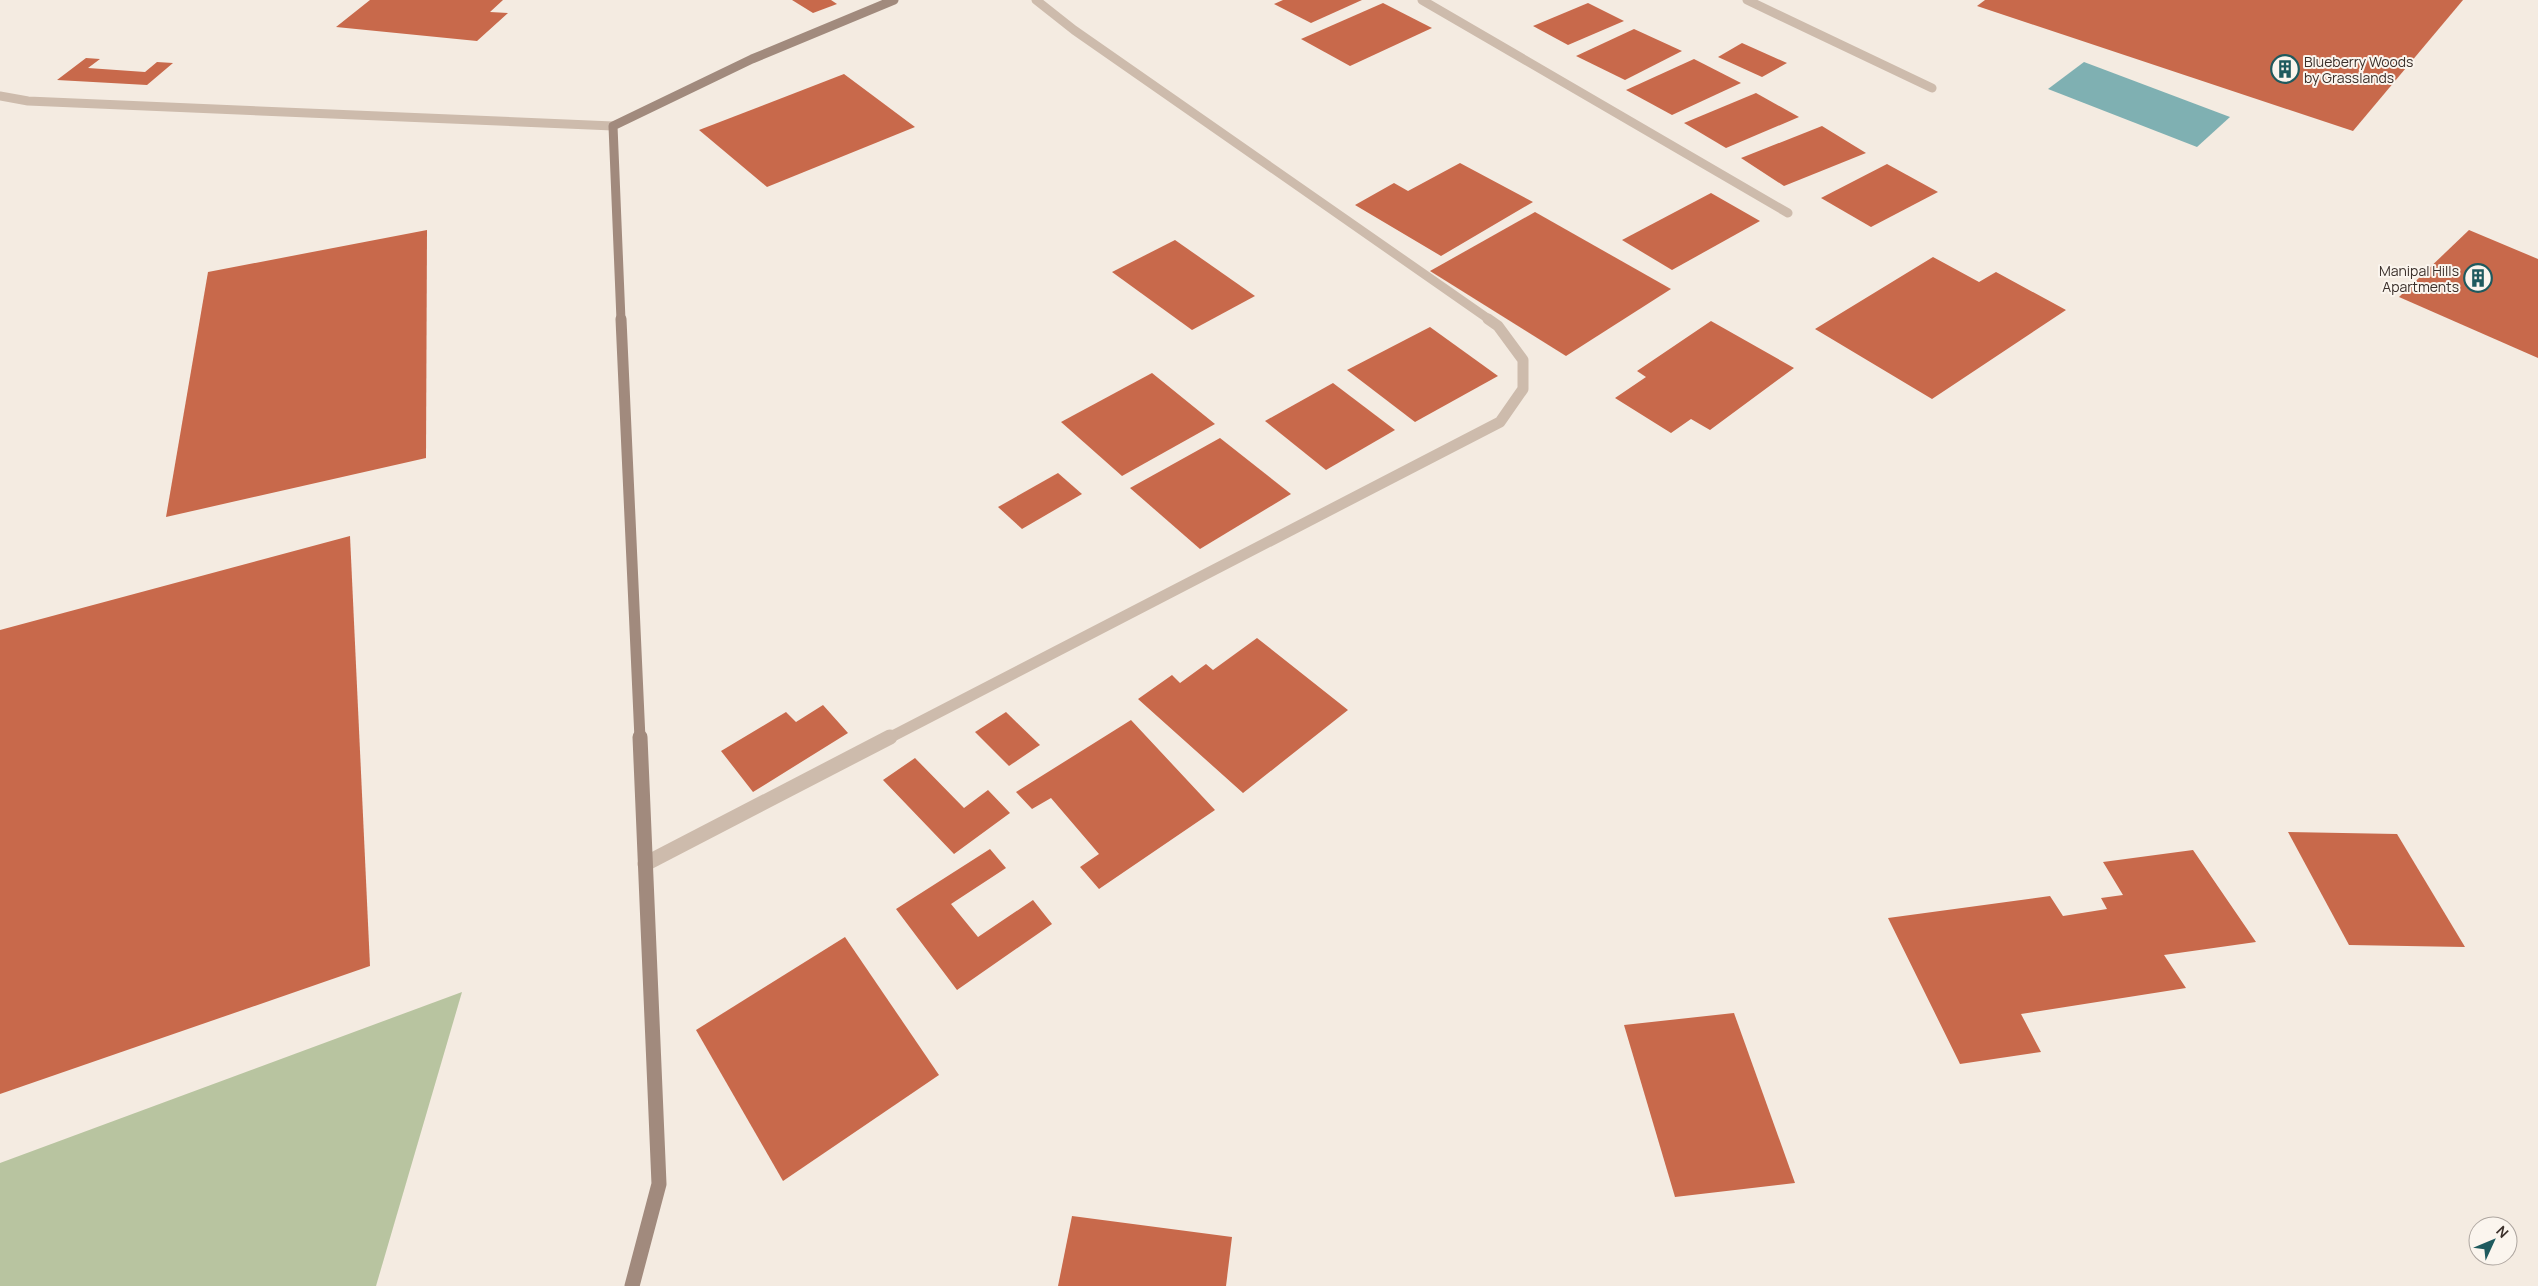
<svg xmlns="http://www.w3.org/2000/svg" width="2538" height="1286" viewBox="0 0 2538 1286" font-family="Manrope,sans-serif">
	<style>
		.green { fill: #b8c4a0 }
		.water { fill: #7fb0b2 }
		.building { fill: #c8694b }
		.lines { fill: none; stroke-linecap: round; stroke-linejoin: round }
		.street-far2 { stroke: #cdbbac; stroke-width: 9 }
		.street-far1 { stroke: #cdbbac; stroke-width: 11 }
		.street { stroke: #cdbbac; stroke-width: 15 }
		.secondary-far2 { stroke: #a18a7d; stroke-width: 9 }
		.secondary-far1 { stroke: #a18a7d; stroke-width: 11 }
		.secondary { stroke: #a18a7d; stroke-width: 15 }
		.labels { text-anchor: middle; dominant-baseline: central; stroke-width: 4; stroke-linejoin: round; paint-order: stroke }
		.far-poi-label { font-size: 14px; fill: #3b302b; stroke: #fbf5ee; text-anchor: start }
	</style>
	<rect width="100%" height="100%" fill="#f4ebe1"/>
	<polygon class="green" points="462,992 376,1286 0,1286 0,1163"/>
	<polygon class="water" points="2084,62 2230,117 2197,147 2048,89"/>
	<g class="building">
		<polygon points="370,0 503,0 490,12 508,13 477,41 336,27"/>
		<polygon points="792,0 831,0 837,4 813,13"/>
		<polygon points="1283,0 1362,0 1311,23 1274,4"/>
		<polygon points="1985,0 2463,0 2353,131 1977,6"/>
		<polygon points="1383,3 1432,28 1350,66 1301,39"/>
		<polygon points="1588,3 1624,21 1568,45 1533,26"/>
		<polygon points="1634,29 1682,51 1625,80 1576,56"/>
		<polygon points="1742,43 1787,63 1762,77 1718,57"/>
		<polygon points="86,58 100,59 88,68 145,72 157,62 173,63 147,85 57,80"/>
		<polygon points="1694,59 1741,83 1672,115 1626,90"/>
		<polygon points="844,74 915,127 767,187 699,130"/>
		<polygon points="1756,93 1799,117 1726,148 1684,123"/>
		<polygon points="1822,126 1866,153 1784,186 1741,158"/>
		<polygon points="1460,163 1533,202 1441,256 1355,205 1394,183 1408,191"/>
		<polygon points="1887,164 1938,192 1871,227 1821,198"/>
		<polygon points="1711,193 1760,221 1672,270 1622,240"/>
		<polygon points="1535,212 1671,289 1566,356 1430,271"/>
		<polygon points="427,230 426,458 166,517 208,272"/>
		<polygon points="2469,230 2538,259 2538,358 2399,297"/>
		<polygon points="1175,240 1255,296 1192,330 1112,272"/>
		<polygon points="1933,257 1979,282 1996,272 2066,310 1932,399 1815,329"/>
		<polygon points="1711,321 1794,368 1710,430 1691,419 1671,433 1615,398 1646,377 1637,371"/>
		<polygon points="1430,327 1498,376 1415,422 1347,370"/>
		<polygon points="1152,373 1215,424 1122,476 1061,422"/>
		<polygon points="1333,383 1395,430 1326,470 1265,421"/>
		<polygon points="1220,438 1291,494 1200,549 1130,488"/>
		<polygon points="1058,473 1082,494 1022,529 998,507"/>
		<polygon points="350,536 370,966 0,1094 0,630"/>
		<polygon points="1257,638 1348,710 1243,793 1138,699 1172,675 1180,683 1206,664 1213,670"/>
		<polygon points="823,705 848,733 753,792 721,751 786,712 796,722"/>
		<polygon points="1006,712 1040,745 1009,766 975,732"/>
		<polygon points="1131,720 1215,810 1099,889 1080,867 1099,854 1051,798 1032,809 1016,792"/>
		<polygon points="915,758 964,808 988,790 1010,813 954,854 883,780"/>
		<polygon points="2288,832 2397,834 2465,947 2349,945"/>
		<polygon points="990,849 1006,868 951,904 978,937 1033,900 1052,924 957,990 896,909"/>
		<polygon points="2193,850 2256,942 2164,955 2186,988 2021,1014 2041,1052 1960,1064 1888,918 2050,896 2063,916 2107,909 2101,898 2123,895 2103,862"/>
		<polygon points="845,937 939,1075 783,1181 696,1030"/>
		<polygon points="1734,1013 1795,1183 1675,1197 1624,1025"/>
		<polygon points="1072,1216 1232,1237 1226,1286 1058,1286"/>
	</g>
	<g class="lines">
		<g class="street-far2">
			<polyline points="1036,0 1074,30 1490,320"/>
			<polyline points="1422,0 1788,213"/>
			<polyline points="1747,0 1932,88"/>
			<polyline points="0,96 28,101 613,126"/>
		</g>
		<polyline class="street-far1" points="887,739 1500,422 1523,389 1523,360 1498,326 1488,319"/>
		<polyline class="street" points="645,864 890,737"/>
		<polyline class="secondary-far2" points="621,320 613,126 752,59 894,0"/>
		<polyline class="secondary-far1" points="621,319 640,739"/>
		<polyline class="secondary" points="632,1286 659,1184 640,737"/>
	</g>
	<defs>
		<symbol id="building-ring" viewBox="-11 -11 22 22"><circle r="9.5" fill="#fbf5ee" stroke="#1f5a5e" stroke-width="1.5"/><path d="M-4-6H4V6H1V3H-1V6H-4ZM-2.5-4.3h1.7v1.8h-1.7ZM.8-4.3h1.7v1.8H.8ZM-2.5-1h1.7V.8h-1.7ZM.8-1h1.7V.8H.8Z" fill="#1f5a5e"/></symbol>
	</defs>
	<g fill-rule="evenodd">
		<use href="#building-ring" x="2269" y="53" width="32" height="32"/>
		<use href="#building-ring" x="2462" y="262" width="32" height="32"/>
	</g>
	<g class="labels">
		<g class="far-poi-label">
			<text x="2304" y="61">Blueberry Woods<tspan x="2304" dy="16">by Grasslands</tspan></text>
			<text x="2459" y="270" text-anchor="end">Manipal Hills<tspan x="2459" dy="16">Apartments</tspan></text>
		</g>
	</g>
	<g transform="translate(2493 1241) rotate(46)"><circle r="24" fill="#fbf5ee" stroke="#aea6a0"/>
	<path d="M0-4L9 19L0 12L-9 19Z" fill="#1f5a5e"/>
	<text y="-8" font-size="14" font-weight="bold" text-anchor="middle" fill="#3b302b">N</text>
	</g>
</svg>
